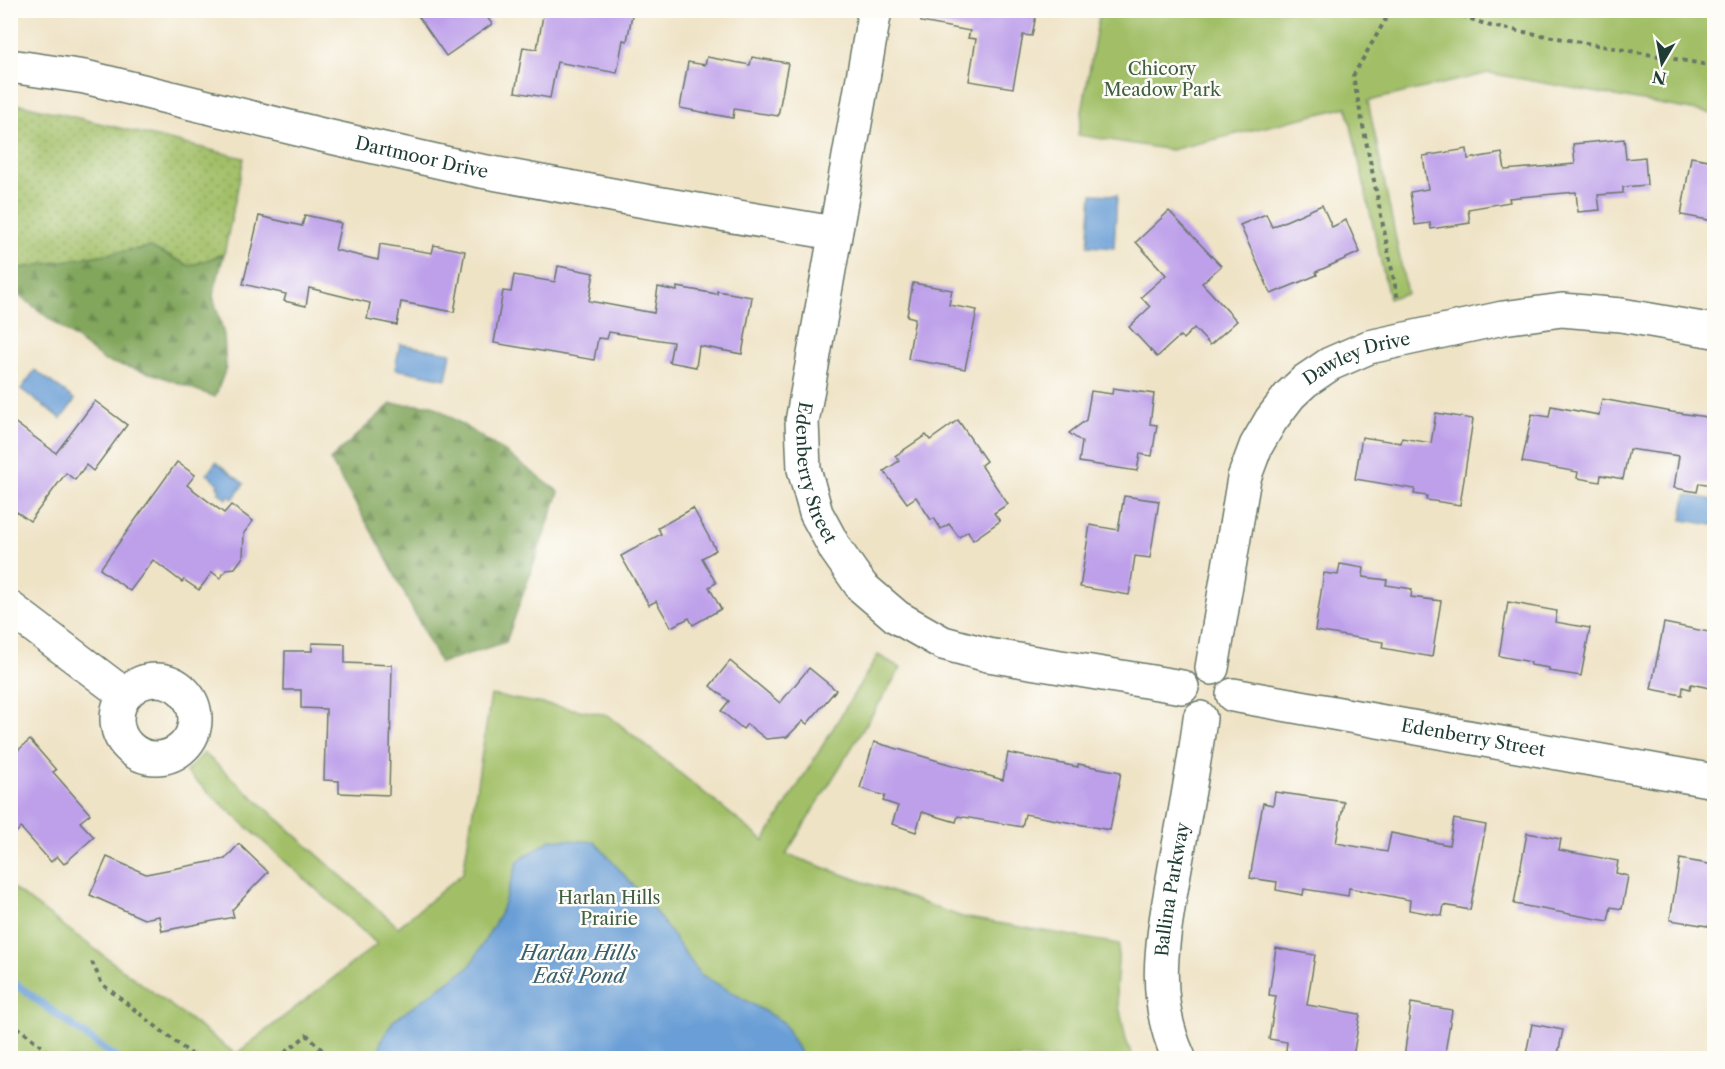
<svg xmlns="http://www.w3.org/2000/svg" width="1725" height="1069" viewBox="0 0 1725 1069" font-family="'Libre Caslon Text',serif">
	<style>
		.grass { fill: url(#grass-dots); stroke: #607e4e; stroke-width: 1.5 }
		.forest { fill: url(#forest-firs); stroke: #507248; stroke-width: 1.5 }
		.park { fill: #a2bf67; stroke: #607e4e; stroke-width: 1.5 }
		.water { fill: #699ed6; stroke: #446e85; stroke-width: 1.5 }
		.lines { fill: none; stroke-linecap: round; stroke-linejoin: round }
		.stream { stroke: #699ed6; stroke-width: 8 }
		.building { fill: #bea0ea }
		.minor-casing { stroke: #687767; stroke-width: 36 }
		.path { stroke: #687767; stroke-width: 4; stroke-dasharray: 4.5 4.5; stroke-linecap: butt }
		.minor { stroke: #fff; stroke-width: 33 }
		.labels { text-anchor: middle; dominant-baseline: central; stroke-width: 5; stroke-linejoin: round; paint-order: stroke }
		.park-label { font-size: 18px; fill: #405e41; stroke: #fdfcf7 }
		.street-label { font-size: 18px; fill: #1f3d34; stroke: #fdfcf7 }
		.water-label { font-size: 20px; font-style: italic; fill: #395f6d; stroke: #fdfcf7 }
	</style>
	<defs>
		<pattern id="grass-dots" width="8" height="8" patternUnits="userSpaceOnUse" patternTransform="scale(1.5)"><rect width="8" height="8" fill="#a2bf67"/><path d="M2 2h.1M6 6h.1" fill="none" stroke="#839c56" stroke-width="1.8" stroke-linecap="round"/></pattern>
		<pattern id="forest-firs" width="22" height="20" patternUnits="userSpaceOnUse" patternTransform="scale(1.5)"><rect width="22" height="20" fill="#81a65c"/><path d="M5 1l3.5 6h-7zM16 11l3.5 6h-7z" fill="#69884d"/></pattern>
	</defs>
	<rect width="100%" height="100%" fill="#fdfcf7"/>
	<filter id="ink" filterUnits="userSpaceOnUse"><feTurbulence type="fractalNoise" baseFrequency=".0167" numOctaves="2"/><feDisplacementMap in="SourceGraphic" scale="12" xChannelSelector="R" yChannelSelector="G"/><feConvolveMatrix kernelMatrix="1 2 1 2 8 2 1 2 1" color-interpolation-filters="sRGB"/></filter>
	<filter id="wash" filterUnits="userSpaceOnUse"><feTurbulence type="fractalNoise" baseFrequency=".008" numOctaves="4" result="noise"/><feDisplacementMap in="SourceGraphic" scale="24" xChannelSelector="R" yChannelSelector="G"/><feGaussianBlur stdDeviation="1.35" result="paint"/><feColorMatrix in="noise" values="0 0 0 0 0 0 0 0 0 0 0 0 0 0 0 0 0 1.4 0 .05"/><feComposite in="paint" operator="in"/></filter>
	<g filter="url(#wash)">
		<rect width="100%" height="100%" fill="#efe3c6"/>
		<polygon class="grass" points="11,104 24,105 244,158 224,254 190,266 150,247 15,269 11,274"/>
		<g class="forest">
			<polygon points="150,247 190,266 224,254 213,296 224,335 226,368 215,397 157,375 105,361 11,289 11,274 15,269"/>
			<polygon points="391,404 432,405 505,452 559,492 506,642 440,663 379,544 330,460"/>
		</g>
		<g class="park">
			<polygon points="1100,10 1714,11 1714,114 1489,73 1368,101 1407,294 1389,298 1347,107 1171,150 1078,135"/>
			<polygon points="878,655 901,668 786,854 962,917 1119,944 1116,991 1126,1040 1133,1058 11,1058 10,886 236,1054 377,944 186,772 204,753 398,927 463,873 491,695 608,715 764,841"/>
		</g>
		<g class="water">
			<polygon points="1092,194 1117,195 1114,248 1088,246"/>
			<polygon points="400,344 451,353 446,379 395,369"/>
			<polygon points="35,370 75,400 61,419 21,389"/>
			<polygon points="216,462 244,484 233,499 229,496 227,499 218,492 220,489 217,486 219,484 207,474"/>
			<polygon points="1686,495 1714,500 1714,525 1682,520"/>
			<polygon points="552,839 595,842 649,903 700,974 783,1022 803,1058 381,1058 379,1056 381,1041 393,1021 470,966 500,914 518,861"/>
		</g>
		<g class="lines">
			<polyline class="stream" points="10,980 116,1058"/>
		</g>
		<g id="blocks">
			<g class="building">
				<polygon points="414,10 482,10 492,24 446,56"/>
				<polygon points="544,10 633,10 627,41 623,40 617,73 557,62 550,98 515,92 523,47 537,49"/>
				<polygon points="922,10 1037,10 1032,36 1023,35 1013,88 969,81 976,39 968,38 970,31 921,22"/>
				<polygon points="707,57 750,65 752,57 788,63 778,116 734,109 733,118 680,108 688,62 705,65"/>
				<polygon points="1624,139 1626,159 1645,157 1647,185 1623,187 1623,193 1598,195 1600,210 1578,212 1576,192 1509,198 1510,202 1468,209 1470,223 1431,229 1430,223 1415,225 1410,192 1428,189 1423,156 1467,149 1468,159 1502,153 1505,170 1575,164 1573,144"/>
				<polygon points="1691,157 1714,161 1714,221 1681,215"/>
				<polygon points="1322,205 1332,227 1346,220 1360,252 1316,272 1317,275 1271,294 1240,225 1266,214 1272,227"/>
				<polygon points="1169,211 1221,266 1202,283 1237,321 1210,345 1194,328 1183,339 1180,336 1157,357 1129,327 1150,307 1141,297 1166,275 1136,242"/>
				<polygon points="305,215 341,223 335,250 378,260 380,244 432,253 434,245 465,251 454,312 401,302 397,325 367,319 370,303 309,288 306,306 284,301 286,294 243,284 259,216 302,226"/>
				<polygon points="558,266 594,273 589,301 654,313 658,287 677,291 677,287 717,294 717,291 752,297 742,354 699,346 696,367 669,362 673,342 609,332 607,339 598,338 594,360 494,343 503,291 511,292 514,275 555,282"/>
				<polygon points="913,283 952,290 949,305 977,310 965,369 908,359 915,318 907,316"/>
				<polygon points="1113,388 1154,394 1150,424 1157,425 1152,456 1140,454 1137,471 1079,462 1082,442 1069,433 1086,420 1091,391 1112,394"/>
				<polygon points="1602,399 1672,412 1714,418 1714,485 1699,483 1697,492 1674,488 1679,456 1629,449 1623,479 1601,475 1600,482 1577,478 1578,472 1522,462 1532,414 1549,417 1551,406 1599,415"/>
				<polygon points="95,401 127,425 93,471 86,465 75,480 66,473 30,521 10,507 10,419 56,453"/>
				<polygon points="1436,413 1473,419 1460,505 1426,500 1427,496 1414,494 1415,489 1355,479 1362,437 1401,443 1402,438 1431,443"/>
				<polygon points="958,420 986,461 981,465 1008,504 994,513 1000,521 973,540 968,531 959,537 949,524 941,529 934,518 931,520 916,497 907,503 884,471 899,461 895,456 926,435 930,440"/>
				<polygon points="177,462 195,475 187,485 224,513 231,505 253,521 244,533 243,557 235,568 227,569 220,578 212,572 199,590 184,580 182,582 153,560 130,591 100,569"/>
				<polygon points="1124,496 1159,501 1150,558 1135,556 1129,595 1080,587 1090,525 1118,530"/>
				<polygon points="693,508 716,550 702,558 716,583 709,587 721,609 693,625 689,618 671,627 656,601 649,605 621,556 661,534 658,528"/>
				<polygon points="1340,564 1364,568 1363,577 1387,580 1386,585 1412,589 1411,597 1441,601 1432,657 1382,648 1383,642 1315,631 1324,573 1338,575"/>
				<polygon points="1508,602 1557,611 1555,622 1590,628 1581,676 1549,671 1549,668 1530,665 1531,662 1499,656"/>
				<polygon points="1664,623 1714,633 1714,689 1691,684 1690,689 1683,687 1682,695 1651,689"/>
				<polygon points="312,643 345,644 345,663 392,665 389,795 339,793 339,781 324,780 326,709 301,708 301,690 284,690 285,651 312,651"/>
				<polygon points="730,661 780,703 809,668 836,690 807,724 803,721 787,737 766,739 747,724 743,729 721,711 729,701 710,686"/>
				<polygon points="30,740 56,770 53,772 90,814 80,822 94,837 64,864 57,856 51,862 21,828 10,838 10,757"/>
				<polygon points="874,742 1003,780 1008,753 1078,767 1078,764 1121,772 1110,830 1025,814 1022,827 958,816 956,822 922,812 916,832 892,824 898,806 883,801 885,796 860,788"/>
				<polygon points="1275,792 1344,802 1336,843 1387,852 1391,833 1449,845 1454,819 1486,825 1470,910 1444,905 1442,916 1409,910 1410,900 1349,888 1348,896 1304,889 1303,895 1276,890 1277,882 1250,878 1263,803 1273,805"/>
				<polygon points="1527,833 1561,839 1559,850 1618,861 1616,873 1628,876 1622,909 1611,907 1608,921 1514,904"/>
				<polygon points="239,844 268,872 232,910 234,917 162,931 159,916 144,919 90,895 107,857 146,874 225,859"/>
				<polygon points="1680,859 1714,865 1714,927 1670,920"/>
				<polygon points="1276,948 1315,955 1307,1005 1360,1014 1353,1057 1335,1054 1334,1059 1285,1059 1287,1042 1269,1039 1276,996 1269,995"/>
				<polygon points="1411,1003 1452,1010 1444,1059 1404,1059"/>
				<polygon points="1532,1024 1563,1030 1557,1059 1525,1059"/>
			</g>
		</g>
	</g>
	<g filter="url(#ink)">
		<use href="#blocks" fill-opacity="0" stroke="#687767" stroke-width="1.5"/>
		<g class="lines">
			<defs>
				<g id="minor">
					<path id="s1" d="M875,10l-73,412 2,47 12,44 20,37 26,37 35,30 46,26 45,12 194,32"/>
					<path id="s2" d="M10,66l75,11 237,58 154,35 174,32 184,31"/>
					<polyline points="10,608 125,695"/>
					<path id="s3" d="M1212,668l32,-190 12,-32 15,-26 19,-25 15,-14 25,-17 39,-17 134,-29 59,-8 59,5 93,16"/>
					<circle cx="156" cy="719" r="39"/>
					<path id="s4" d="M1233,695l481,86"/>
					<path id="s5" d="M1179,1058c-29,-63 -16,-120 -5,-185 9,-51 20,-103 26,-155"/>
				</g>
			</defs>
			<use href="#minor" class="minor-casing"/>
			<g class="path">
				<polyline points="1391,10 1353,76 1398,300"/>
				<polyline points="1445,10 1491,26 1714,66"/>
				<polyline points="92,962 102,984 196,1058"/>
				<polyline points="10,1021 56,1058"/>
				<polyline points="278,1058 307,1035 330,1058"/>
			</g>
			<use href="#minor" class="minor"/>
		</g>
	</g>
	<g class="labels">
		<g class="park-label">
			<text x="1162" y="69">Chicory<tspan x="1162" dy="21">Meadow Park</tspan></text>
			<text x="609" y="898">Harlan Hills<tspan x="609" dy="21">Prairie</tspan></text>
		</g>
		<g class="street-label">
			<text stroke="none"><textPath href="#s2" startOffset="422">Dartmoor Drive</textPath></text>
			<text stroke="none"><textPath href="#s3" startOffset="366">Dawley Drive</textPath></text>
			<text stroke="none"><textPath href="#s1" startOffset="471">Edenberry Street</textPath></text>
			<text stroke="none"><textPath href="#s4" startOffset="244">Edenberry Street</textPath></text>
			<text stroke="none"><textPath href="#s5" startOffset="172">Ballina Parkway</textPath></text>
		</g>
		<g class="water-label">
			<text x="579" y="953">Harlan Hills<tspan x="579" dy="23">East Pond</tspan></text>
		</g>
	</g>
	<rect width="1725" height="1069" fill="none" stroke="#fdfcf7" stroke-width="36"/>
	<g transform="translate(1662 63) rotate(190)" stroke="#fdfcf7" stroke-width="4.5" paint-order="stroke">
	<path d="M0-4.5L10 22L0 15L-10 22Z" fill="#1f3d34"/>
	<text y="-9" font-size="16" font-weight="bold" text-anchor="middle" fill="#1f3d34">N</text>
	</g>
</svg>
